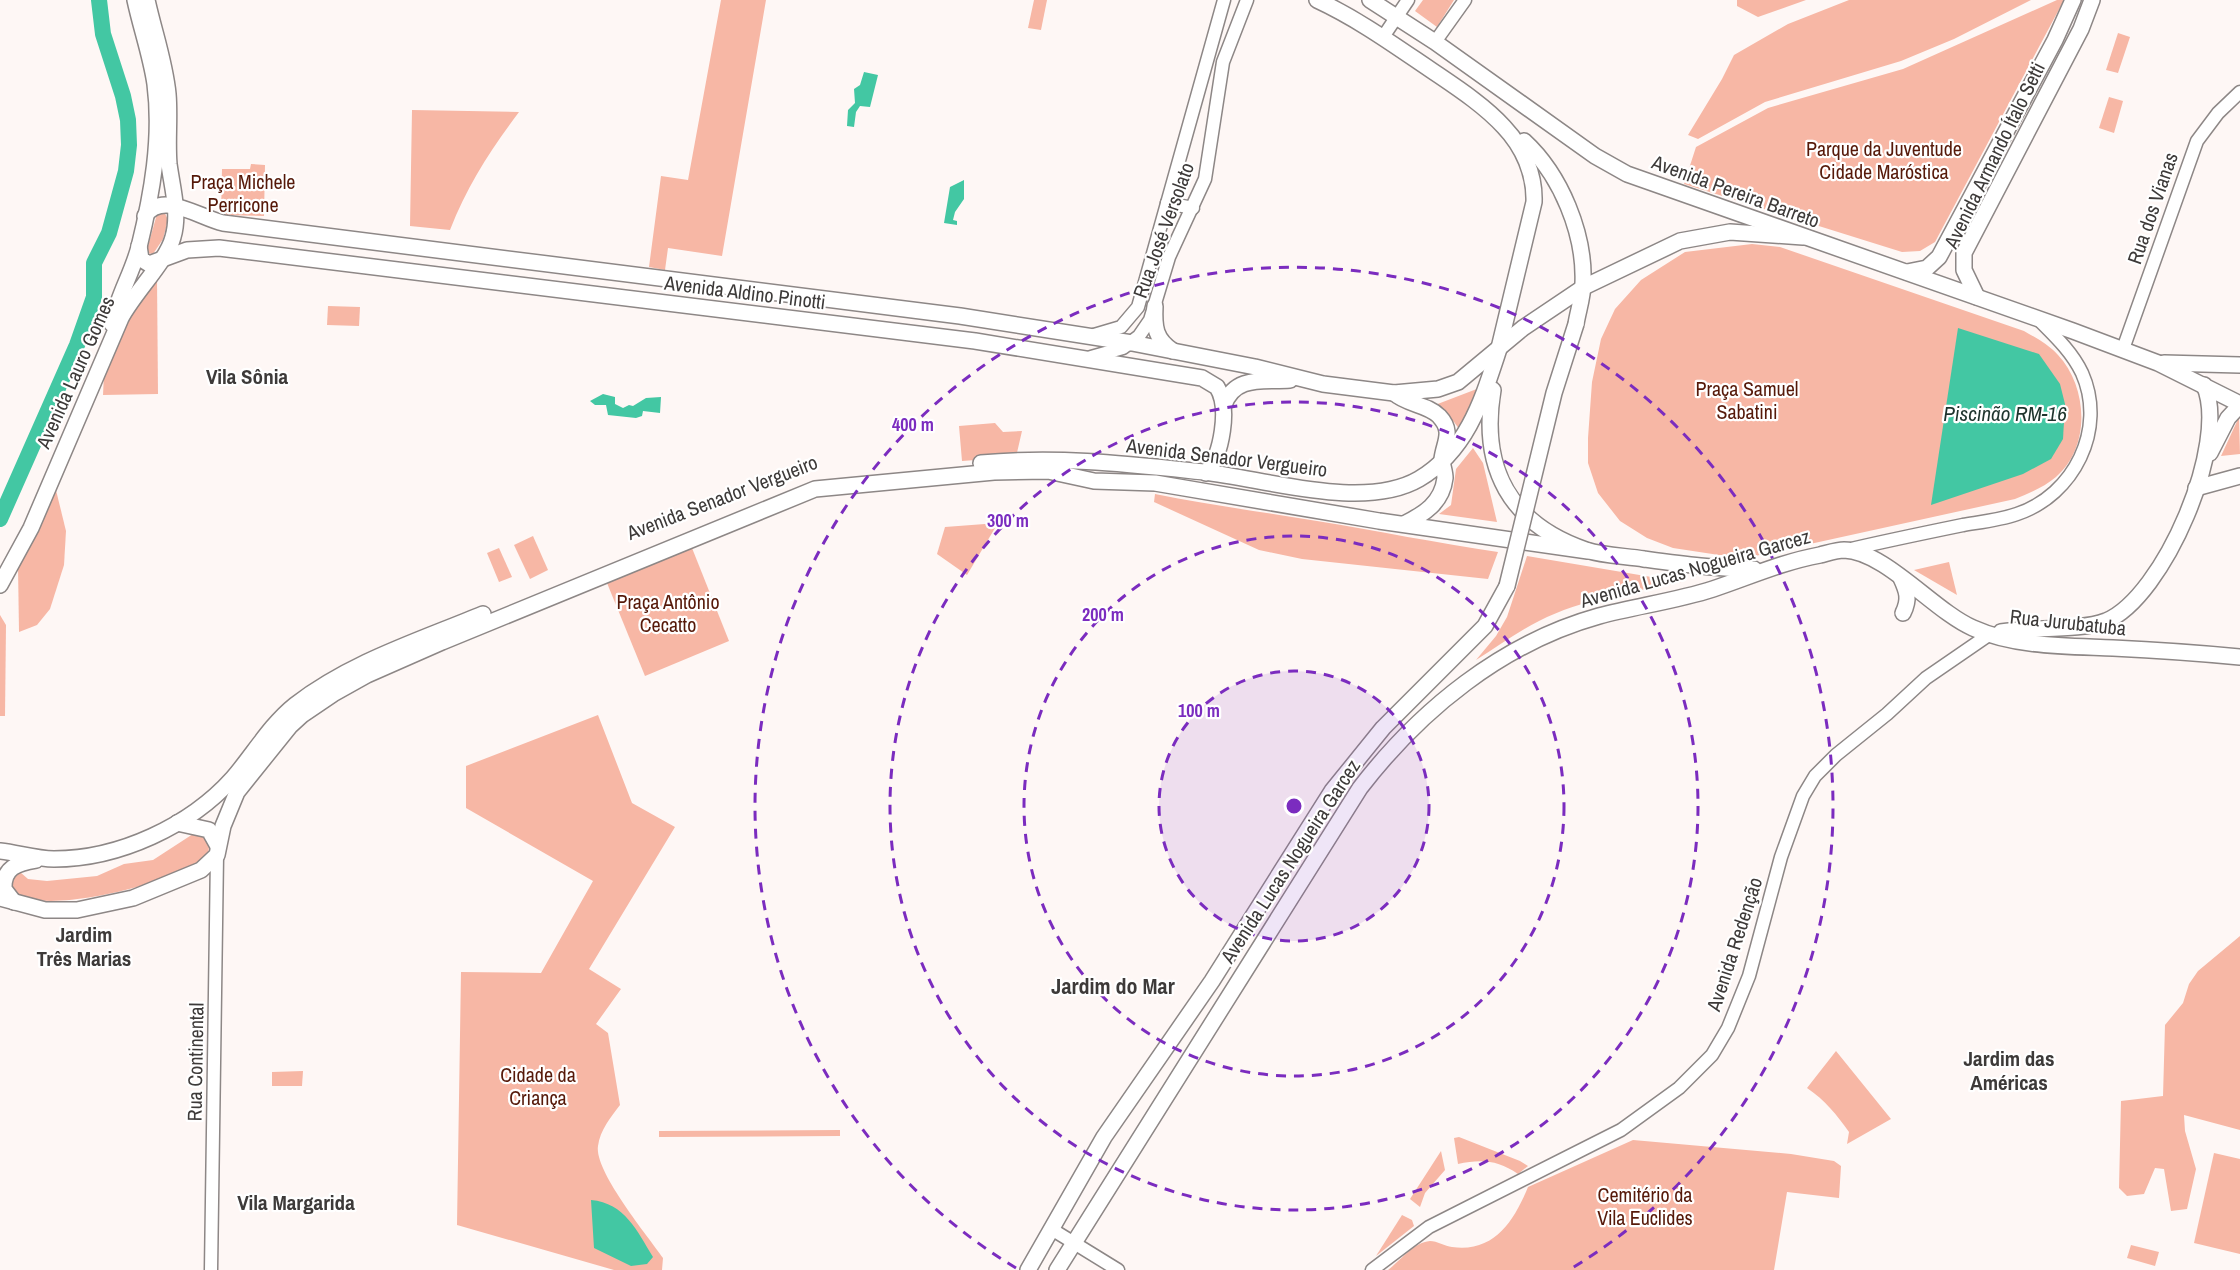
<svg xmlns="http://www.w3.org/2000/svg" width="2240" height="1270" viewBox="0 0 2240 1270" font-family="'Archivo Narrow',sans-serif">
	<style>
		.green { fill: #f7b7a5 }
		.water { fill: #43c7a3 }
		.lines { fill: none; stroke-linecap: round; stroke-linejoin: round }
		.river { stroke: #43c7a3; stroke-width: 16 }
		.minor-casing { stroke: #8d8786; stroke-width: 15 }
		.major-casing { stroke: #8d8786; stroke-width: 18 }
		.minor { stroke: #fff; stroke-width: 12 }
		.major { stroke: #fff; stroke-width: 15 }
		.major-bridge-casing { stroke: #8d8786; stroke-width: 18; stroke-linecap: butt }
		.major-bridge { stroke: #fff; stroke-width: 15 }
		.ring { fill: none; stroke: #7b2cbf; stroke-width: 3; stroke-dasharray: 10 8 }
		.labels { text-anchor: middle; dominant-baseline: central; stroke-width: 4.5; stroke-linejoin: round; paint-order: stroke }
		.park-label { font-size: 20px; fill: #561909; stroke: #fff }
		.street-label { font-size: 20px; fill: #3d3a39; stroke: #fff }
		.neighbourhood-label { font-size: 21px; font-weight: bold; fill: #3d3a39; stroke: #fff }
		.water-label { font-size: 21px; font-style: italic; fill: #1e342d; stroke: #fff }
		.quarter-label { font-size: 22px; font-weight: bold; fill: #3d3a39; stroke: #fff }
		.centre { fill: #7b2cbf; stroke: #fff; stroke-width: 3 }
		.ring-label { font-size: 18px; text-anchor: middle; font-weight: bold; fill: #7b2cbf; stroke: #fff; stroke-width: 4.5; stroke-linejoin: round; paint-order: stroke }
	</style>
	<rect width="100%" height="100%" fill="#fef7f5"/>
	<g class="green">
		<polygon points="721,0 766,0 722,256 668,248 665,270 649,267 661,176 688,180"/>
		<polygon points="1034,0 1047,0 1041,30 1028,28"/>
		<polygon points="1423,0 1454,0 1437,27 1415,11"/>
		<polygon points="1737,0 1806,0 1758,17 1737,6"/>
		<polygon points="1849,0 2031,0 1954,39 1901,61 1765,102 1698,139 1688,135 1722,79 1734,55 1788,24"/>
		<polygon points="2057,0 2064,0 1935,242 1920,251 1902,252 1684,184 1696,147 1768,108 1903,69"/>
		<polygon points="2118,33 2130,37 2118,73 2106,70"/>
		<polygon points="2109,97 2123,101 2114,133 2099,128"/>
		<path d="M412,110l107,2c-29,39 -51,72 -69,118l-40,-4z"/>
		<polygon points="251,164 265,165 264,216 221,215 222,169 250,169"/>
		<polygon points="164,211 168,220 163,239 153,254 146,253 157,214"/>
		<path d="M1752,244l28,3 244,84c12,7 24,13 34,24 30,32 33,92 -2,122 -12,10 -26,16 -41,22l-260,57 -36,-1 -46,-7 -26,-10 -27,-17 -22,-28 -10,-30v-25l4,-56 9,-43 14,-30 26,-29 44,-28z"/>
		<polygon points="157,278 158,394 103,395 104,374 130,312"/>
		<polygon points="328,306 360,307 359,326 327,325"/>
		<polygon points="1482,387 1462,433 1454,422 1435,405"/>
		<polygon points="2239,417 2240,454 2221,456"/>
		<polygon points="995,423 1003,432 1022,431 1016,457 962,461 959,426"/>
		<polygon points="1473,448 1483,463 1497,522 1439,514 1451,505 1456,469"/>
		<polygon points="54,482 66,531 64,565 50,609 37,625 19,632 18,566"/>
		<path d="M1155,494c54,11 108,18 162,27 61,10 120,22 181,31l-10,27 -186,-20 -43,-9 -105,-48z"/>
		<polygon points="998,523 967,575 937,554 945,527"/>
		<polygon points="533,536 548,570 530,579 514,545"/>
		<polygon points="499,548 512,577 499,582 487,553"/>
		<polygon points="692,548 729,641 645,676 607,583"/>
		<path d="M1527,556l154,26c-48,10 -99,17 -142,39 -22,11 -42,26 -63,39l20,-24 11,-19z"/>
		<polygon points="1949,562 1957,595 1914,570"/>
		<polygon points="0,615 6,625 5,716 0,716"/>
		<path d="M598,715l34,88 43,24 -86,142 32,20 -25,35 12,9 12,72c-9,12 -20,25 -22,41 -4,25 49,89 65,112l-1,12h-48l-157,-45 4,-253 80,1 52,-92 -127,-73v-42z"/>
		<path d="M202,833l7,11c0,5 0,9 -4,13 -22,24 -172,64 -193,32l2,-14 6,-3 8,7 19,2 50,-5 27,-12 29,-4 40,-26z"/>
		<polygon points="2240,936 2240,1130 2184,1115 2185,1131 2196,1169 2187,1209 2171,1211 2164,1169 2155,1168 2144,1194 2127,1196 2119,1188 2121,1101 2163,1096 2165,1025 2183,1003 2189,984 2198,971"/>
		<path d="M1836,1051l55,68 -44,25 2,-12c-12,-17 -24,-32 -42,-44z"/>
		<polygon points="303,1071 302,1086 272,1086 272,1072"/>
		<polygon points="840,1130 840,1136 659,1137 659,1131"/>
		<path d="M1459,1137l61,24 8,5 -10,8c-20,-14 -37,-15 -60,-10l-4,-26z"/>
		<path d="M1633,1140l158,14 43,7 7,5 -2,32 -52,-6 -13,78h-386c12,-9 26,-28 42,-29 7,0 15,5 22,6 42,6 62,-26 76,-60z"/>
		<polygon points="1441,1151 1445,1170 1425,1193 1420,1207 1410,1199"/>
		<polygon points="2214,1153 2240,1159 2240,1254 2194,1243"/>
		<polygon points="1402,1215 1412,1220 1414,1226 1376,1256"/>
		<polygon points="2131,1245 2159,1252 2155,1266 2127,1258"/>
	</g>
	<g class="water">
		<polygon points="864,72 878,75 870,107 860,106 856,112 854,127 847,126 848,110 855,103 854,89 860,85"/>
		<polygon points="964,180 964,199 955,212 953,220 957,221 957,225 944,223 950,187"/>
		<polygon points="1958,328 2039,354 2060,384 2065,404 2063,439 2051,459 2023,474 1931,505"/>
		<polygon points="603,394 615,397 615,404 623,408 629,405 633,406 646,398 661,397 660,413 643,411 642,416 636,418 608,415 606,405 595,405 590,401"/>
		<path d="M591,1200c34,3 46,31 62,57l-6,7 -16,2 -37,-18z"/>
	</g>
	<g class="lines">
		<polyline class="river" points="0,519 77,345 94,297 94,263 109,233 126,171 129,145 128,120 123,96 103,34 99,0"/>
		<defs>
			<g id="minor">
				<polyline points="1383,37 1408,0"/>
				<polyline points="1435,42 1465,0"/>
				<polyline points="1167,203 1193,208"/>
				<polyline points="1094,335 1121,327 1138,307 1224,0"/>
				<polyline points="2123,349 2197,141 2218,113 2240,92"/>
				<polyline points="1091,357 1123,348 1139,336 1150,320 1169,257 1205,179 1223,62 1247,0"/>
				<path d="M1847,550c38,-9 77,-17 116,-25 18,-3 37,-5 54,-11 57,-19 90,-85 65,-141 -10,-21 -27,-37 -43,-53"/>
				<polyline points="1053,1230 1118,1270"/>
				<polyline points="211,1270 217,855"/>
				<polyline points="1372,1270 1429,1227 1621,1130 1679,1088 1712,1055 1728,1028 1749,976 1781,857 1803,796 1815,776 1836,755 1887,714 1926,678 1990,634"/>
			</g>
			<g id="major">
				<path d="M1317,0c41,19 77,45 114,70 25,17 53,35 73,57 19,20 31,47 30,75l-35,146"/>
				<polyline points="1370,0 1435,42 1595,156 1627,174 2073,331 2158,363 2240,404"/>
				<path d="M1524,141c37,34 61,93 59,142 0,14 -5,28 -7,41"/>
				<path d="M145,216c17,-26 55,2 78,7l737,93 172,27 123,24 68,17 71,9 44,-4 20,-7 65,-54 61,-41 96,-46 50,-9 73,5"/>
				<path d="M139,246l2,13 8,5 38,-14 32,-2 756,93 227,37 15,9c13,20 5,68 -11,86"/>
				<polyline points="1907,272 1927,268 1939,257 2055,40 2073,0"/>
				<polyline points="1977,297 1964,270 1964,253 2081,29 2092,0"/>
				<path d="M1155,306c-1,21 0,33 18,45"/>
				<path d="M112,324c5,-27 20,-50 27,-77 13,-53 23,-109 16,-163 -4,-28 -14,-56 -20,-84"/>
				<polyline points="2164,363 2240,365"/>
				<path d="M1493,390c-13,78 17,134 93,160 18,6 40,6 58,9 37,5 73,10 110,10"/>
				<path d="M1394,393c13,12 33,11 45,23 15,16 5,26 3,43 0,6 3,12 3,19 -3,25 -21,36 -41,46"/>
				<path d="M1224,405c11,-30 39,-23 66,-25"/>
				<polyline points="2210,453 2228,418 2240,405"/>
				<path d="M981,463c78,-7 146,1 223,9 62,7 160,39 215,7 50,-30 64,-82 81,-133"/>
				<polyline points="2196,488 2240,476"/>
				<path d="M1901,578c6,13 9,21 2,35"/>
				<path d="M0,585l31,-57 90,-210c13,-25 46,-57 52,-81 7,-23 -1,-50 -4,-73 -2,-23 1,-47 -1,-70 -3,-32 -14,-62 -21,-94"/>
				<path d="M2001,632c30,-5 79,-1 105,-11 58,-24 124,-179 98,-236"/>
				<polyline points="177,823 209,830 218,846"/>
				<path d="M0,851c18,2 36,8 54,8 65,0 136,-33 179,-81 20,-23 37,-53 62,-73 56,-43 123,-64 188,-91"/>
				<polyline points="0,898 45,910 77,910 133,898 201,870 217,855 223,826 237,792 290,726 302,715 333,694 367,675 442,642 815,489 994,472 1048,471 1094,481 1155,483 1379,521 1588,551"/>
				<path d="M14,902l-10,-13c-1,-21 13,-26 32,-29"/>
				<polyline points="1028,1270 1104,1137 1212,981 1332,791 1383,728 1485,626 1507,586"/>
				<path d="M1057,1270l303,-482c60,-78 142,-145 239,-172 37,-10 77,-15 114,-27 36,-12 69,-27 107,-34 8,-2 17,-5 24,-5 41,1 90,61 129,78 42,19 94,18 140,20 42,2 85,5 127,9"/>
			</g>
		</defs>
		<use href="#minor" class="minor-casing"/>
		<use href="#major" class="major-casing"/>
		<use href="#minor" class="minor"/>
		<use href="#major" class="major"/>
		<defs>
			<polyline id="major-bridge" points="1507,586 1554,393 1576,324"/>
		</defs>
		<use href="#major-bridge" class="major-bridge-casing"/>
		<use href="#major-bridge" class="major-bridge"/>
	</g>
	<circle cx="1294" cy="806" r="135" fill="#7b2cbf" fill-opacity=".12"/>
	<g class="ring">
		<circle cx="1294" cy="806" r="135"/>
		<circle cx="1294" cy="806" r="270"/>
		<circle cx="1294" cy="806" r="404"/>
		<path d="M1016 1268A539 539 0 1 1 1572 1268"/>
	</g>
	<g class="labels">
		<g class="park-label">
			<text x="1884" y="148">Parque da Juventude<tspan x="1884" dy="23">Cidade Maróstica</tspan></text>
			<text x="243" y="181">Praça Michele<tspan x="243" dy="23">Perricone</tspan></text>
			<text x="1747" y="388">Praça Samuel<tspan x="1747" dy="23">Sabatini</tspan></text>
			<text x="668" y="601">Praça Antônio<tspan x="668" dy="23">Cecatto</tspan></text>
			<text x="538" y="1074">Cidade da<tspan x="538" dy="23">Criança</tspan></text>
			<text x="1645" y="1194">Cemitério da<tspan x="1645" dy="23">Vila Euclides</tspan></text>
		</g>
		<g class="street-label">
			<text transform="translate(1994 155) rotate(-64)">Avenida Armando Ítalo Setti</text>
			<text transform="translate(1736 191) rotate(20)">Avenida Pereira Barreto</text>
			<text transform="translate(2152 208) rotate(-71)">Rua dos Vianas</text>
			<text transform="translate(1163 230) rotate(-70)">Rua José Versolato</text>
			<text transform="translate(745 292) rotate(7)">Avenida Aldino Pinotti</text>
			<text transform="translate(75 372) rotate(-66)">Avenida Lauro Gomes</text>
			<text transform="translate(1227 457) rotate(7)">Avenida Senador Vergueiro</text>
			<text transform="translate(722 497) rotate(-21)">Avenida Senador Vergueiro</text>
			<text transform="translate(1695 568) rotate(-16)">Avenida Lucas Nogueira Garcez</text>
			<text transform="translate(2068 622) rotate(6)">Rua Jurubatuba</text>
			<text transform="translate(1290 861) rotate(-57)">Avenida Lucas Nogueira Garcez</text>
			<text transform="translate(1734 944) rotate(-72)">Avenida Redenção</text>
			<text transform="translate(195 1062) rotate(-89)">Rua Continental</text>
		</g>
		<g class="neighbourhood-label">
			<text x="247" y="376">Vila Sônia</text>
			<text x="84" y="934">Jardim<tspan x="84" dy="24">Três Marias</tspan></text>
			<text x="2009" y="1058">Jardim das<tspan x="2009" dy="24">Américas</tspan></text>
			<text x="296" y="1202">Vila Margarida</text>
		</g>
		<g class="water-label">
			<text x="2005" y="413">Piscinão RM-16</text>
		</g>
		<g class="quarter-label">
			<text x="1113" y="986">Jardim do Mar</text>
		</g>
	</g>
	<circle cx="1294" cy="806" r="9" class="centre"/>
	<g class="ring-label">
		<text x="913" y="431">400 m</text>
		<text x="1008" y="527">300 m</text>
		<text x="1103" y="621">200 m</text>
		<text x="1199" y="717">100 m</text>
	</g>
</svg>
